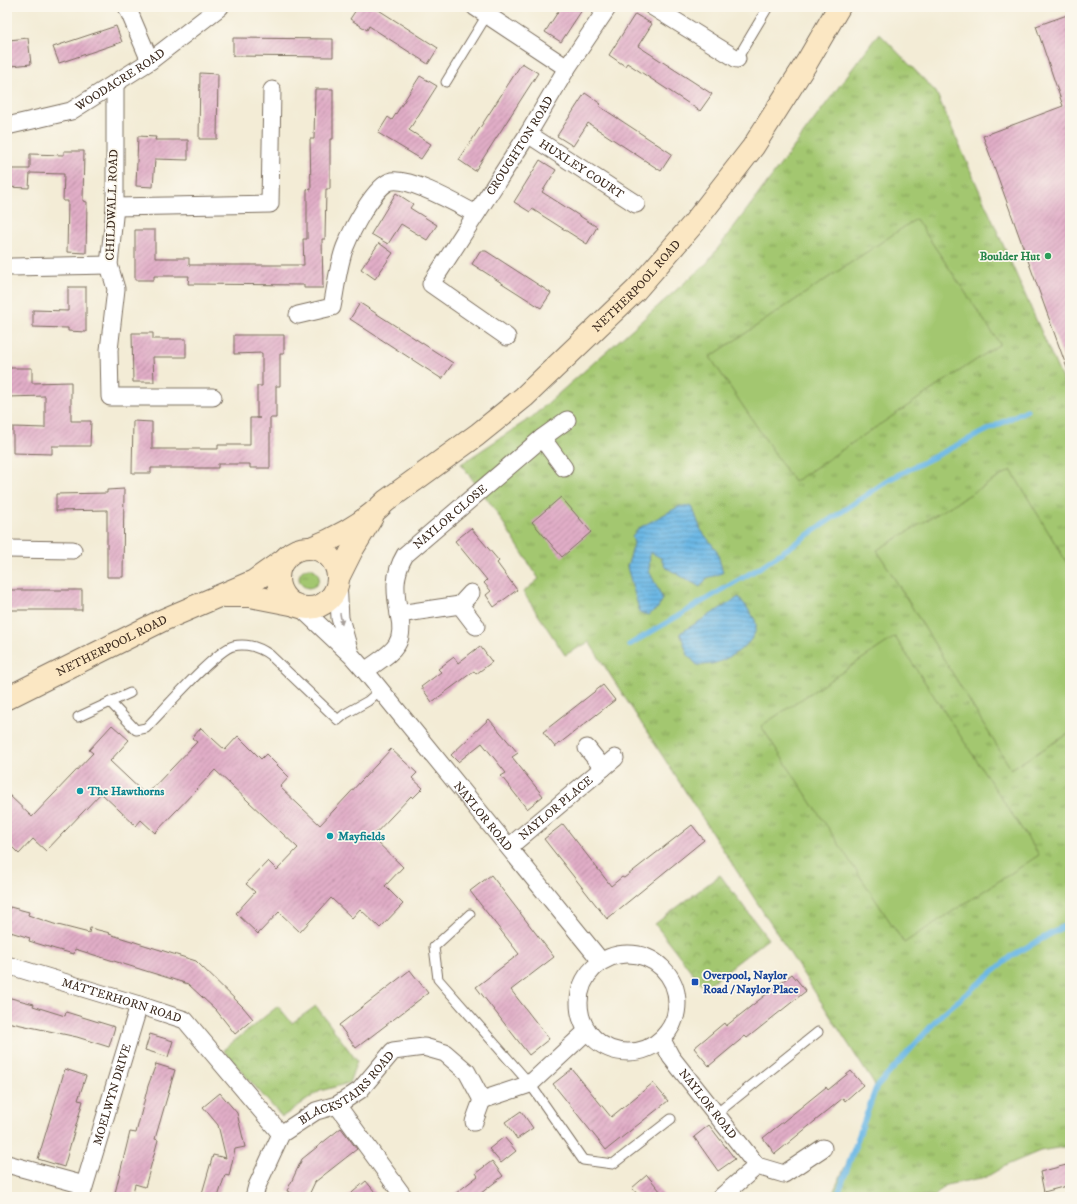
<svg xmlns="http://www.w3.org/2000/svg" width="1077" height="1204" viewBox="0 0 1077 1204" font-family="'IM FELL DW Pica',serif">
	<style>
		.grass { fill: url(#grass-tufts); stroke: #6f7847 }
		.park { fill: url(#park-crowns); stroke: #6f7847 }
		.pitch { fill: #a3c770; stroke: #6f7847 }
		.water { fill: url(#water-rules); stroke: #547182 }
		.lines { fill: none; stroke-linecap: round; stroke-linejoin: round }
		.stream { stroke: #6cb8e5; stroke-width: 5.5 }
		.building { fill: url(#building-hatch) }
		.lane-casing { stroke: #7b6e5e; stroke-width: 11 }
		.street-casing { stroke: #7b6e5e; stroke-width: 19 }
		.secondary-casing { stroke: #7b6e5e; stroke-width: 24 }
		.lane { stroke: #fff; stroke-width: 9 }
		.street { stroke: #fff; stroke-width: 17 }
		.secondary { stroke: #fbe7c3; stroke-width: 22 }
		.oneway { fill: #a79f9a }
		.leisure-dot { fill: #2e9e5b; stroke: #fbf7ec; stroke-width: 1.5 }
		.culture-dot { fill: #0f9aa8; stroke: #fbf7ec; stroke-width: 1.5 }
		.transit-dot { fill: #1a4fb4; stroke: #fbf7ec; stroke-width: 1.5 }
		.labels { text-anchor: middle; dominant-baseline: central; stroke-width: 3.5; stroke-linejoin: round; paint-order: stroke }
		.street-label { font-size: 12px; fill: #3b2a1e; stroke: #fbf7ec }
		.leisure-label { font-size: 12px; font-weight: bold; fill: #27864d; stroke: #fbf7ec; text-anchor: end }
		.culture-label { font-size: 12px; font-weight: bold; fill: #0d838f; stroke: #fbf7ec; text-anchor: start }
		.transit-label { font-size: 12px; font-weight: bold; fill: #164399; stroke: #fbf7ec; text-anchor: start }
	</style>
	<defs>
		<pattern id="grass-tufts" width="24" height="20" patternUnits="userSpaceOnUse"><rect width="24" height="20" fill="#a3c770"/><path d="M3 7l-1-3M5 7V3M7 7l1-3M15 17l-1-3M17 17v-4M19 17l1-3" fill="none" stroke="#86a25b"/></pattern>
		<pattern id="park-crowns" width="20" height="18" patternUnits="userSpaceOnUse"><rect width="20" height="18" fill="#a3c770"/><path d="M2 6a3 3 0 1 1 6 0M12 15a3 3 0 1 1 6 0" fill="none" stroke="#86a25b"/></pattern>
		<pattern id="water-rules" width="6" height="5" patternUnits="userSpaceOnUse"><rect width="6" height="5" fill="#6cb8e5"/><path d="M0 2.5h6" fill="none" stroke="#5a96b9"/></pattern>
		<pattern id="building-hatch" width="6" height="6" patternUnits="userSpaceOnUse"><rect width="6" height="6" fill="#e1adc7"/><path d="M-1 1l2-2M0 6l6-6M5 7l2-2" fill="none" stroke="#b88da1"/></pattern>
	</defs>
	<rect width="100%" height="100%" fill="#fbf7ec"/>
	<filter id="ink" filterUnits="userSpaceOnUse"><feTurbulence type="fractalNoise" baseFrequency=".025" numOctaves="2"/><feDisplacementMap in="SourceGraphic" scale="8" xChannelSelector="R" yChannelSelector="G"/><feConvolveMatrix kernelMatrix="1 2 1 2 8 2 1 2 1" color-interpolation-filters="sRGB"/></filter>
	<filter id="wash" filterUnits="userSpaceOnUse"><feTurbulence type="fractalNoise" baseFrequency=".012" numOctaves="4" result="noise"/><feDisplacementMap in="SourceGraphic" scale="16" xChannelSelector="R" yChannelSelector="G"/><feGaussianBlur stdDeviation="0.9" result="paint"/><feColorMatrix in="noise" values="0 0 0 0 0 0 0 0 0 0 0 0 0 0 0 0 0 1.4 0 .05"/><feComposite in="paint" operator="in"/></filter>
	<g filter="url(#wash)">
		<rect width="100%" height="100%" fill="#f3ecd6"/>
		<g class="grass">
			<polygon points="879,33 936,92 1070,397 1070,1146 1040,1151 1007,1165 986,1177 946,1185 934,1197 831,1197 857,1141 876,1087 589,642 565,655 523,592 539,579 493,507 461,464 532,417 707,263"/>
			<circle cx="309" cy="578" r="10"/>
		</g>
		<g class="park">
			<polygon points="720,875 768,939 704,988 655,924"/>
			<polygon points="278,1006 292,1023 316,1006 357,1061 349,1083 320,1091 282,1117 223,1050"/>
		</g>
		<g class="pitch">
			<polygon points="916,219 1000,344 794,482 710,357"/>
			<polygon points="1011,470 1070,568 1070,733 1011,769 877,550"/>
			<polygon points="895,637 1039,855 904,943 761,726"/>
		</g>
		<g class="water">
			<polygon points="680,506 692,506 701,530 717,551 723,573 707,578 700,587 665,567 661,558 650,552 649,571 663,599 658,608 648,615 640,613 627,567 634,544 632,536 639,528"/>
			<path d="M739,597c5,7 12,15 16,23 8,20 -27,40 -43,44 -5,1 -11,1 -15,1l-9,-10 -8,-22z"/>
		</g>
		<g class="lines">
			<g class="stream">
				<polyline points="629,645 759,568 890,479 1027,410"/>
				<polyline points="837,1197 876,1088 942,1014 1013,955 1070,923"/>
			</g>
		</g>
		<g id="blocks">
			<g class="building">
				<polygon points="358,7 374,7 438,48 428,64 369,26 367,30 350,19"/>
				<polygon points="561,7 584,7 561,42 545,32"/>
				<polygon points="635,14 652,24 638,46 712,94 700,111 627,63 625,66 609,55"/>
				<polygon points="1070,14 1070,371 1068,371 983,136 1063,106 1036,26"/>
				<polygon points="116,26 122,42 59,63 53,47"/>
				<polygon points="28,38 31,64 11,66 9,40"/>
				<polygon points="233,38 333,39 333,57 233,56"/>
				<polygon points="522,63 538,73 475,171 459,160"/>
				<polygon points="200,73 218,74 217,139 199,139"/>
				<polygon points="420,76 437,86 409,130 431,144 421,159 378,133 388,117 392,120"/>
				<polygon points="315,89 333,89 333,139 330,139 330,189 326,189 325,239 322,239 323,288 304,288 304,285 188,284 189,276 154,276 154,280 135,280 135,230 155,230 155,258 189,258 189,265 304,265 303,239 307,239 307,189 311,190 310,139 314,139"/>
				<polygon points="585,93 601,104 599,106 672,154 661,171 588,123 573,146 557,136"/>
				<polygon points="138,136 156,137 155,140 188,140 188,160 155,159 153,187 136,186"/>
				<polygon points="64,151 84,151 83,201 87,202 86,253 67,252 68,201 63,201 64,174 30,173 29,188 7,187 7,169 30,169 30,154 64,155"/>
				<polygon points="540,160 556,170 542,192 597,227 587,244 532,209 530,212 514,202"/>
				<polygon points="396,193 413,204 410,208 437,225 427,240 401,224 388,244 371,234"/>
				<polygon points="379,243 393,253 375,279 361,269"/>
				<polygon points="480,251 486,251 551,293 541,308 472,264"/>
				<polygon points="68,287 86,287 86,332 68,331 68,328 33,327 33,310 68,311"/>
				<polygon points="360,303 453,363 442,379 350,319"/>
				<polygon points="132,333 153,333 153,339 186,339 186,357 153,357 154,382 133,382"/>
				<polygon points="234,335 284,335 284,354 280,354 280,386 276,386 276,418 270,418 270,468 250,468 250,464 218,464 218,468 151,468 151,473 132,473 133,421 152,422 152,449 218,449 218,445 250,445 250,418 260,418 257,418 257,386 262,386 262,353 234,354"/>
				<polygon points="7,368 32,368 32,383 71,382 71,421 91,421 90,446 52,446 52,454 13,453 13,427 45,428 45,396 7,397"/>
				<polygon points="124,489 123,577 107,577 107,510 56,511 56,494 107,493 107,490"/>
				<polygon points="561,497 591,532 562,557 532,522"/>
				<polygon points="471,528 499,561 497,563 517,590 494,607 486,595 491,591 484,583 487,580 455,541"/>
				<rect x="7" y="590" width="75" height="20"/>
				<polygon points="480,646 492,662 476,674 474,671 432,702 421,687 441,672 438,669 454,657 458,663"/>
				<polygon points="603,685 615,700 555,747 543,732"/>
				<polygon points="489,719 518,753 512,757 543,796 527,809 501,776 506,773 482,743 458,762 451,755"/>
				<polygon points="112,725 129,740 110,761 146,795 197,742 192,738 201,728 225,750 238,736 261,759 266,754 289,777 280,787 320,825 391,749 417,773 412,778 423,788 413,798 411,796 372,837 403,867 385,886 403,904 380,928 360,909 352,918 331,898 300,932 279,912 258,934 236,913 255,892 246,884 268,861 277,870 298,848 215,770 155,833 141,820 136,826 101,793 46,851 33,839 19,854 7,842 7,793 32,817 93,753 89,750"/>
				<polygon points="563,824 611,886 622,877 624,878 692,825 704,840 607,919 544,839"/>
				<polygon points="491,875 554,957 511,990 549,1039 529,1055 476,987 519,954 470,891"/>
				<polygon points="10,907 29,912 28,915 54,924 89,933 90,928 110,933 109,934 196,961 243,1007 253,1019 235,1034 216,1010 188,984 75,949 74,954 55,949 29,941 30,938 7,931 7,916"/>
				<polygon points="410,970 428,993 356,1048 339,1025"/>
				<polygon points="792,974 806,991 747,1038 745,1036 709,1066 694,1048 724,1023 726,1026"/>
				<polygon points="7,997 34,1004 33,1006 65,1016 66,1012 115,1027 109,1047 77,1037 7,1022"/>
				<polygon points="150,1034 173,1041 168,1057 145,1050"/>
				<polygon points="156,1064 175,1070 155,1139 158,1140 145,1187 135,1184 132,1197 114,1197 130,1132 136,1133 148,1086"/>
				<polygon points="65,1069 86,1076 78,1100 83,1101 64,1167 38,1159"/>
				<polygon points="572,1069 611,1117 653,1083 668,1101 606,1150 553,1084"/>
				<polygon points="851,1071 863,1085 845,1101 843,1098 775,1154 763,1138 826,1087 828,1090"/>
				<polygon points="220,1093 237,1113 245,1147 235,1149 229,1176 225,1175 218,1197 201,1197 213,1155 226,1158 218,1125 203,1107"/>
				<polygon points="521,1111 533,1128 517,1139 505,1122"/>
				<polygon points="709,1125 735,1159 718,1171 694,1137"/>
				<polygon points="341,1128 357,1149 315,1182 308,1197 301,1197 287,1191 302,1159"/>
				<polygon points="504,1137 516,1151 501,1163 489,1149"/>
				<polygon points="492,1161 503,1176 476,1197 451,1197 478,1176 476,1173"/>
				<polygon points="1070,1164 1070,1185 1044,1192 1040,1172"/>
				<polygon points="647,1175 665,1197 640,1197 632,1188"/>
				<polygon points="366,1181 379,1197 347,1197"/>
			</g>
		</g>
	</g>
	<g filter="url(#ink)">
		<use href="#blocks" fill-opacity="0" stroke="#7b6e5e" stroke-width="1"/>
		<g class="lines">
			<defs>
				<g id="lane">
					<polyline points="737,59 768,7"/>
					<polyline points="446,82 487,15"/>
					<path d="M110,702l26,28 10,-2c16,-16 69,-77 87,-82 14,-3 26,1 37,9l68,65 7,-6 23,-13 12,-11"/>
					<polyline points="78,717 130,693"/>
					<polyline points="470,914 434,947 438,979 530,1084 583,1160 613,1164 671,1119"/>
					<polyline points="716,1114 818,1032"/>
				</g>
				<g id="street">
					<polyline points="127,7 150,61"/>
					<polyline points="475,7 567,68"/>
					<polyline points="653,7 737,59"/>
					<polyline points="115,83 115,207 109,265 116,289 109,350 110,397 213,397"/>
					<path id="s1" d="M7,126l64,-15 79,-50 70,-54"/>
					<path id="s2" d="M528,134l108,70"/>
					<polyline points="115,207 270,204 272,90"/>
					<polyline points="12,267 109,265"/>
					<path d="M298,315l34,-8c4,-19 6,-42 13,-60 6,-15 30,-63 47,-66 20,-3 65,23 84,33"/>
					<path id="s3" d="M507,337l-76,-53 97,-150 39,-66 41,-61"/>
					<polyline points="542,438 564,468"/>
					<polyline points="7,549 73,550"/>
					<polyline points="338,581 340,618 350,653"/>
					<polyline points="471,593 460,605 476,626"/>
					<path id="s4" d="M299,606l52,49 14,16 236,290"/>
					<path id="s5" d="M399,614c-4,-22 -6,-39 6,-59l137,-117 25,-18"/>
					<path d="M365,671c24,-18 42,-23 34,-57l61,-9"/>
					<polyline points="587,748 603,768"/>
					<path id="s6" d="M509,847l106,-89"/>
					<circle cx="628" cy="1003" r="49"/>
					<path id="s7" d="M7,965l132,40 46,15 96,114"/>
					<path id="s8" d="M662,1040l9,17 86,109"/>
					<polyline points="337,1105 404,1197"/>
					<polyline points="474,1122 482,1100"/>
					<polyline points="7,1164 84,1185"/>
					<polyline points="757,1166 784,1174 823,1148"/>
					<path id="s9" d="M81,1197l58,-192"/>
					<path id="s10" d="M254,1197l3,-11 24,-52 35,-23 21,-6 23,-15 33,-39 31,-4 21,6 22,19 15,28 48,-16 57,-53"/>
					<polyline points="721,1197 757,1166"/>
				</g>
				<g id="secondary">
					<path id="s11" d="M311,548c28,-11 54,-26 75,-47l91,-66 47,-38 112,-107 58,-67 59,-76 54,-85 32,-55"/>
					<circle cx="308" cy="578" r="30"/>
					<polyline points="338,578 352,550 372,517"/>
					<polyline points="225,596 250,596 296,605"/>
					<path id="s12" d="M7,698l156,-78 91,-39 31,-22"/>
				</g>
			</defs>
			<use href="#lane" class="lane-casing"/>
			<use href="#street" class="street-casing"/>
			<use href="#secondary" class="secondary-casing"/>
			<use href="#lane" class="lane"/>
			<use href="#street" class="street"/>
			<use href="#secondary" class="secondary"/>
		</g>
		<defs><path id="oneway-solid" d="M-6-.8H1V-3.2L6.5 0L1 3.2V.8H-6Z"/></defs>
		<use class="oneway" href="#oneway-solid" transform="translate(341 619) rotate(80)"/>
	</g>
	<circle class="leisure-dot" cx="1048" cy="256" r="4"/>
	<g class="culture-dot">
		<circle cx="80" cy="791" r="4"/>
		<circle cx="330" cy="836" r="4"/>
	</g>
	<rect class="transit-dot" x="691" y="978" width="8" height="8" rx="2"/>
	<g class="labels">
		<g class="street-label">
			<text stroke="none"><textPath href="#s1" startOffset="124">WOODACRE ROAD</textPath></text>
			<text stroke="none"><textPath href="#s3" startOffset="257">CROUGHTON ROAD</textPath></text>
			<text stroke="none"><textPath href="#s2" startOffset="64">HUXLEY COURT</textPath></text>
			<text transform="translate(112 205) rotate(-88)">CHILDWALL ROAD</text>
			<text stroke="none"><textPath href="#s11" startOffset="420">NETHERPOOL ROAD</textPath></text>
			<text stroke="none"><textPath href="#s5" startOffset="120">NAYLOR CLOSE</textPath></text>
			<text stroke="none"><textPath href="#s12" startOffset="117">NETHERPOOL ROAD</textPath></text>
			<text stroke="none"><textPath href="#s6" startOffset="61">NAYLOR PLACE</textPath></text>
			<text stroke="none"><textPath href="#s4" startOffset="280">NAYLOR ROAD</textPath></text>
			<text stroke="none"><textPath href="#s7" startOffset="120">MATTERHORN ROAD</textPath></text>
			<text stroke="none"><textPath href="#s10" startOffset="150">BLACKSTAIRS ROAD</textPath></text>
			<text stroke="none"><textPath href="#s9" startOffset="107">MOELWYN DRIVE</textPath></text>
			<text stroke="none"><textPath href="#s8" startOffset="79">NAYLOR ROAD</textPath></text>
		</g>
		<g class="leisure-label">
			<text x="1040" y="256">Boulder Hut</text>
		</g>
		<g class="culture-label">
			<text x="88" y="791">The Hawthorns</text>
			<text x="338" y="836">Mayfields</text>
		</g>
		<g class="transit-label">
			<text x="703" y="975">Overpool, Naylor<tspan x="703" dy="14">Road / Naylor Place</tspan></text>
		</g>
	</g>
	<rect width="1077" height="1204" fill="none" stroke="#fbf7ec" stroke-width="24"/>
</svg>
